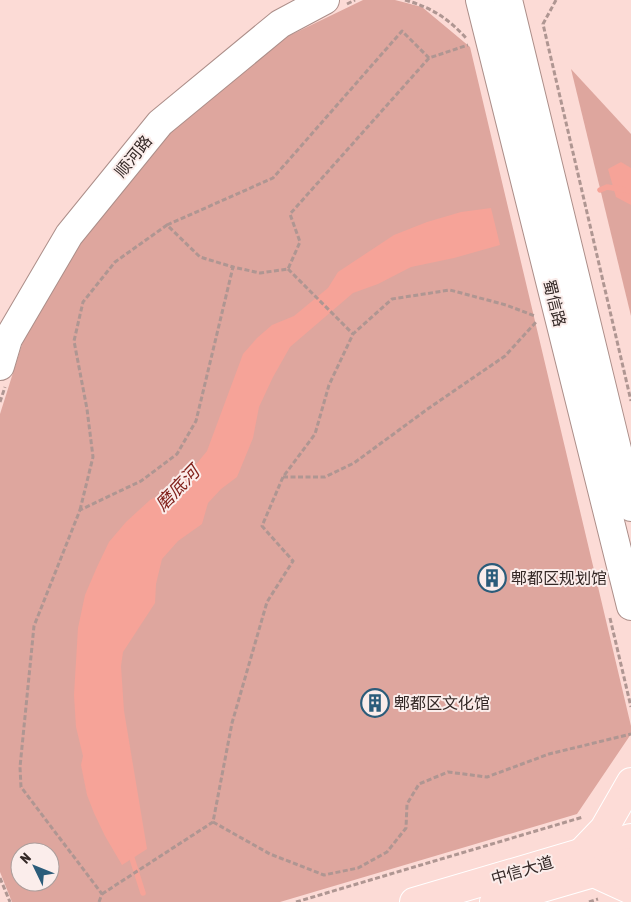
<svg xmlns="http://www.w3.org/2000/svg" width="631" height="902" viewBox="0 0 631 902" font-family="'Asap Condensed','Noto Sans SC',sans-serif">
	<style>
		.green { fill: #dea69e; fill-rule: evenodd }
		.water { fill: #f6a398 }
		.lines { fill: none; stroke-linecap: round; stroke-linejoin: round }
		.stream { stroke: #f6a398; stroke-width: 5.5 }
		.tertiary-casing { stroke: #ac8e89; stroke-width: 30 }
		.secondary-casing { stroke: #ac8e89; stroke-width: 30 }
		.primary-casing { stroke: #fff; stroke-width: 30 }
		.path { stroke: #af9692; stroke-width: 3; stroke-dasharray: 5 2.5; stroke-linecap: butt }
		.tertiary { stroke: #fff; stroke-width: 28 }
		.secondary { stroke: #fff; stroke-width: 28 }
		.primary { stroke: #fddcd7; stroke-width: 28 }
		.labels { text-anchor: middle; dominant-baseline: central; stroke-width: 4; stroke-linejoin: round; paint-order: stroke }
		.street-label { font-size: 16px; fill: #342826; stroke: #fbedeb }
		.poi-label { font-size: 16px; fill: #342826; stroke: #fbedeb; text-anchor: start }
		.water-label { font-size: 18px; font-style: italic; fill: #82231d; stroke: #fbedeb }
	</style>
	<rect width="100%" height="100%" fill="#fcdbd6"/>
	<g class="green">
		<path d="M363,0h32l27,7 48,40 161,679v8l-54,80 -297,88h-268l-12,-30v-458l24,-76 54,-97 92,-113 102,-84zM20,852h30v30h-30z"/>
		<polygon points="571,69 631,134 631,316"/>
	</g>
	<g class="water">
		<polygon points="621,162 631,168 631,205 616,197 608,169"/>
		<polygon points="491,208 500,245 454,258 411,267 378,284 353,293 290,347 273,377 259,407 253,438 237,477 221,489 208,503 202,524 178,541 162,559 156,584 155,603 123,652 121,666 124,711 147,849 122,865 105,836 94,813 87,795 81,765 83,756 76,727 74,695 78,628 85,595 97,567 109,542 126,522 150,500 164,492 179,481 198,462 207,451 243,354 257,338 272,325 294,316 328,288 338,272 394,235 427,222 461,212"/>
	</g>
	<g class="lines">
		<g class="stream">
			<polyline points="600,190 607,187 631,191"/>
			<polyline points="130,852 143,893"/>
		</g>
		<defs>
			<polyline id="tertiary" points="0,366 8,339 69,235 160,123 280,24 325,0"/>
			<g id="secondary">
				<polyline points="480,0 631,606"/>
				<polyline points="508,0 631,507"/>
			</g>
			<g id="primary">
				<polyline points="581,853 604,829 631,782"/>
				<polyline points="594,873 631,890"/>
				<polyline points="414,902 631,838"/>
				<polyline points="494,902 631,862"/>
			</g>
		</defs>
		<use href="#tertiary" class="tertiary-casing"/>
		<use href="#secondary" class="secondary-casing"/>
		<use href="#primary" class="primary-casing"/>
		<g class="path">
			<path d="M405,0c25,7 43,18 61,38"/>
			<polyline points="556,0 543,24 631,401"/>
			<polyline points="347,4 355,0"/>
			<polyline points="167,225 273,178 402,31 429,58"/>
			<polyline points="288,269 353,334"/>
			<polyline points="0,402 5,387"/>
			<polyline points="283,477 325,477 354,463 429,408 505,356 536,322"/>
			<polyline points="80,510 93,457 87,409 74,341 83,302 115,262 167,225 200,257 233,267"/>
			<polyline points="610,618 631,707"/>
			<polyline points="213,822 270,854 324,875 358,868 387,852 406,828 407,804 419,784 448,772 487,777 549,754 631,734"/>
			<polyline points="0,878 10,902"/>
			<polyline points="102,894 213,822 232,723 267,602 293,561 262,526 283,477 315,434 329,385 353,334 392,299 450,290 506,305 535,316"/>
			<polyline points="99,902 102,894 21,787 20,767 34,626 80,510 141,481 177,454 196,421 233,267 260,273 288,269 300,242 290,214 429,58 468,45"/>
			<polyline points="296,902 583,817"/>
			<polyline points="589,902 598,899"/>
		</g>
		<use href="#tertiary" class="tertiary"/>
		<use href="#secondary" class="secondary"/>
		<use href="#primary" class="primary"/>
	</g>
	<defs>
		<symbol id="building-ring" viewBox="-11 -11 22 22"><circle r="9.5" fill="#fbedeb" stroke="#2b5c7a" stroke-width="1.5"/><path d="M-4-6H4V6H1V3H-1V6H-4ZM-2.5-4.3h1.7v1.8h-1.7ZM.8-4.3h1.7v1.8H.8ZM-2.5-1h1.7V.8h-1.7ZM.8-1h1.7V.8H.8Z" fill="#2b5c7a"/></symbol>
	</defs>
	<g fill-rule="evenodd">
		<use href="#building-ring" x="476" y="562" width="32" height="32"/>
		<use href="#building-ring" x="359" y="687" width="32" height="32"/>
	</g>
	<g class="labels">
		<g class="street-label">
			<text transform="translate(133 156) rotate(-51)">顺河路</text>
			<text transform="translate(555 303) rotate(76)">蜀信路</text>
			<text transform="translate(522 870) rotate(-16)">中信大道</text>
		</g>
		<g class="poi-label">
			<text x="511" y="578">郫都区规划馆</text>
			<text x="394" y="703">郫都区文化馆</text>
		</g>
		<g class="water-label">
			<text transform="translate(177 488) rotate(-46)">磨底河</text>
		</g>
	</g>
	<g transform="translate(35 867) rotate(313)"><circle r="24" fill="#fbedeb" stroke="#ab9e9c"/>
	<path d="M0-4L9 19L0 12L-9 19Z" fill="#2b5c7a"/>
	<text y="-8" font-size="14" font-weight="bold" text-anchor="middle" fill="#342826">N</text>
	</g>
</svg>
